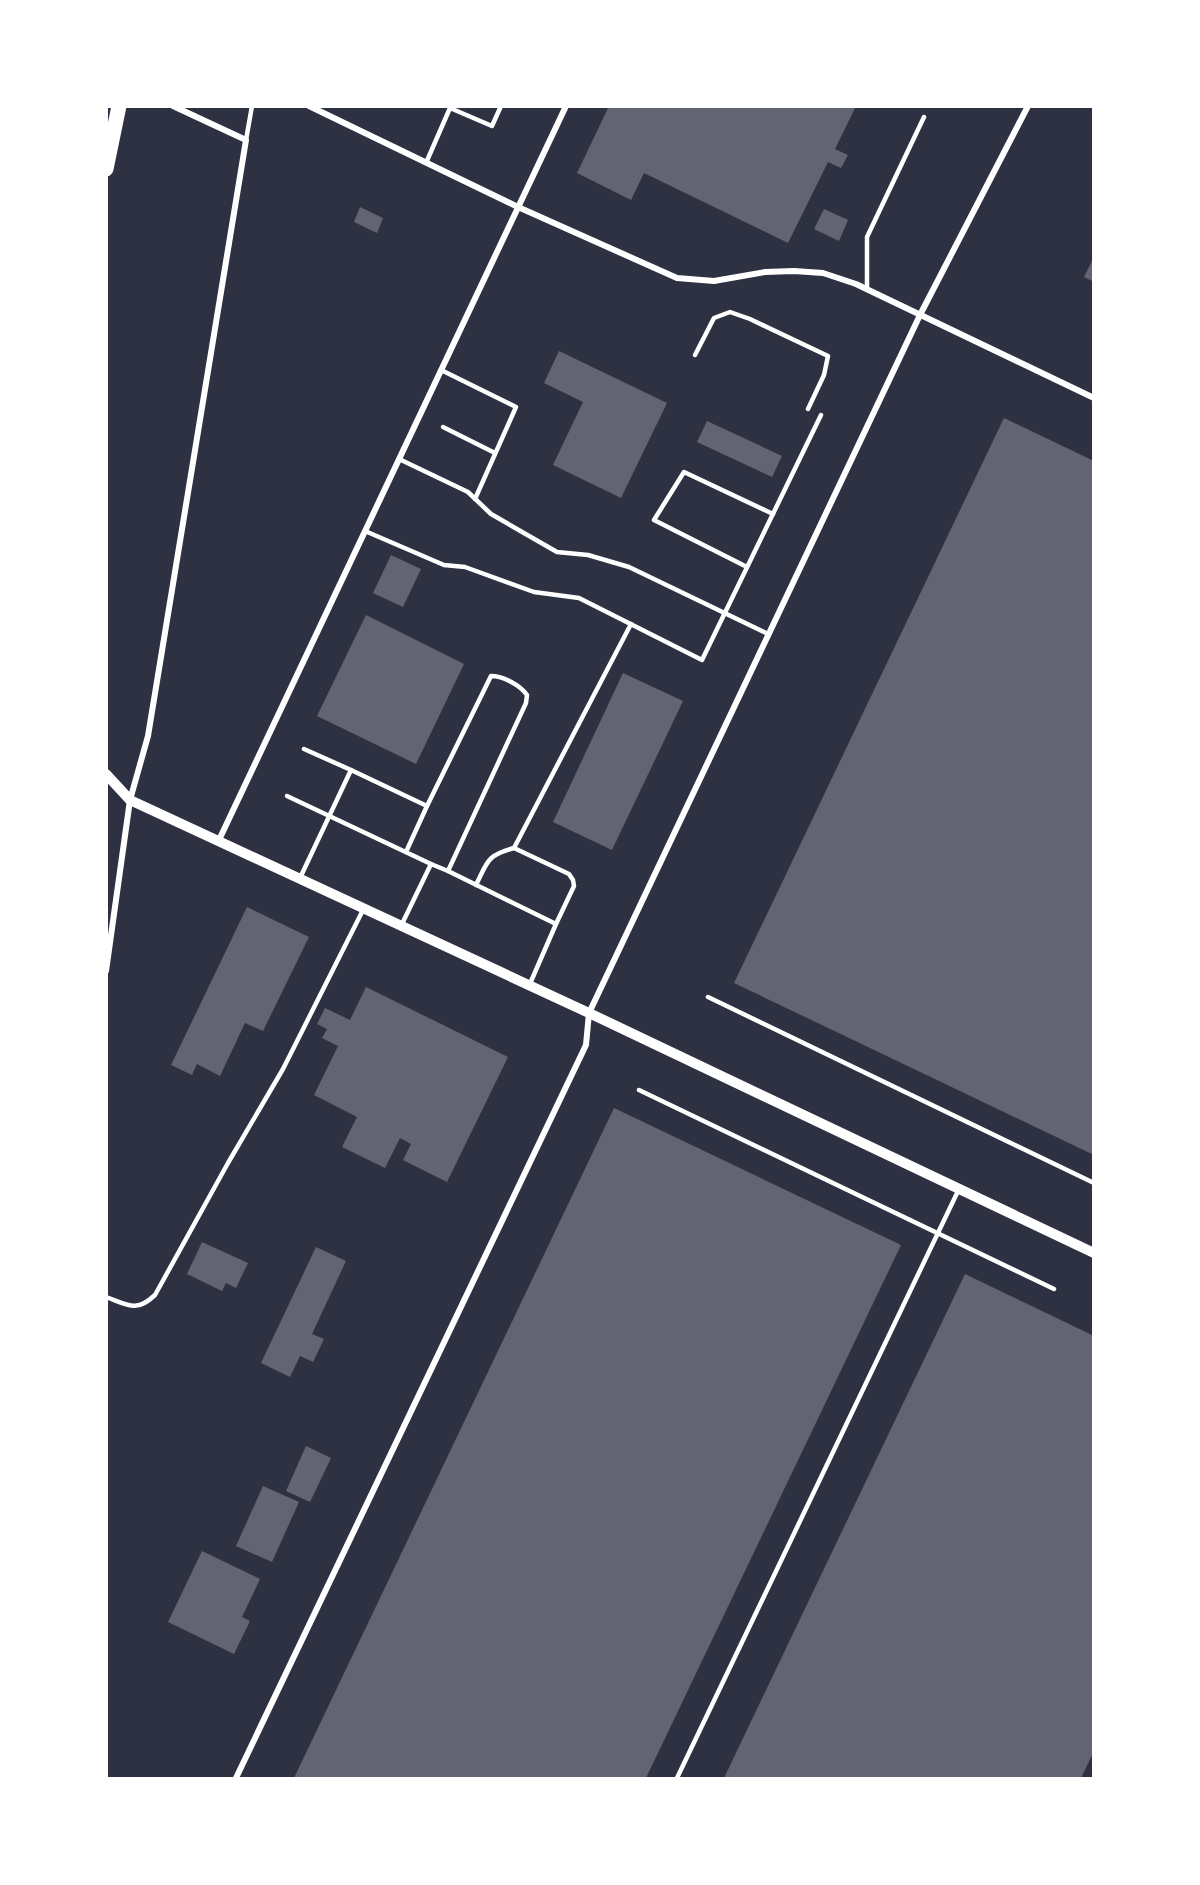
<svg xmlns="http://www.w3.org/2000/svg" width="1200" height="1885" viewBox="0 0 1200 1885" font-family="Cabin,sans-serif">
	<style>
		.building { fill: #626471 }
		.lines { fill: none; stroke-linecap: round; stroke-linejoin: round }
		.service { stroke: #fff; stroke-width: 4.5 }
		.minor { stroke: #fff; stroke-width: 6 }
		.tertiary { stroke: #fff; stroke-width: 10 }
		.primary { stroke: #fff; stroke-width: 15 }
	</style>
	<rect width="100%" height="100%" fill="#2d3142"/>
	<g class="building">
		<polygon points="609,106 856,106 835,149 848,155 841,168 828,162 788,243 644,173 631,200 577,173"/>
		<polygon points="360,207 383,218 377,233 354,222"/>
		<polygon points="824,209 848,220 839,241 814,229"/>
		<polygon points="1094,257 1094,282 1084,277"/>
		<polygon points="559,351 667,403 621,498 553,465 583,402 544,383"/>
		<polygon points="1004,418 1094,461 1094,1155 734,983"/>
		<polygon points="707,421 782,456 772,477 697,442"/>
		<polygon points="391,555 421,569 403,607 373,593"/>
		<polygon points="366,615 464,664 416,764 317,716"/>
		<polygon points="623,673 683,701 612,850 553,822"/>
		<polygon points="247,907 309,937 263,1031 245,1023 220,1076 197,1064 192,1075 171,1065"/>
		<polygon points="366,987 508,1057 447,1182 403,1160 411,1144 400,1138 385,1168 342,1147 357,1117 314,1095 338,1046 322,1038 327,1029 317,1024 325,1008 350,1020"/>
		<polygon points="614,1108 901,1245 646,1778 294,1778"/>
		<polygon points="202,1242 248,1263 236,1288 226,1283 222,1291 187,1274"/>
		<polygon points="316,1247 346,1261 312,1334 324,1339 313,1362 300,1356 290,1377 261,1363"/>
		<polygon points="965,1274 1094,1336 1094,1751 1081,1778 724,1778"/>
		<polygon points="306,1446 331,1458 310,1502 286,1491"/>
		<polygon points="263,1486 299,1502 272,1562 236,1546"/>
		<polygon points="202,1551 260,1579 242,1617 250,1621 234,1654 168,1622"/>
	</g>
	<g class="lines">
		<g class="service">
			<polyline points="246,140 252,106"/>
			<polyline points="426,163 450,108 492,126 501,106"/>
			<polyline points="867,290 867,237 924,117"/>
			<polyline points="695,355 714,318 730,312 750,319 828,356 824,375 808,409"/>
			<polyline points="441,370 516,407 475,499"/>
			<polyline points="443,427 495,453"/>
			<polyline points="399,459 468,492 491,514 557,552 588,555 629,567 768,634"/>
			<polyline points="365,531 444,565 465,567 534,592 579,598 702,660 821,415"/>
			<polyline points="747,567 654,520 684,472 773,514"/>
			<path d="M351,770l76,36 64,-130c12,0 29,9 36,19l-1,8 -78,168"/>
			<polyline points="287,796 431,864"/>
			<polyline points="406,852 427,806"/>
			<polyline points="300,878 351,770 304,749"/>
			<path d="M476,885c12,-24 10,-29 38,-37"/>
			<polyline points="556,924 574,886 573,880 569,874 514,848 631,624"/>
			<polyline points="401,926 431,864 448,871 556,924 529,986"/>
			<polyline points="708,997 1094,1183"/>
			<polyline points="639,1090 1054,1289"/>
			<path d="M106,1297c22,8 30,16 49,-2l73,-132 55,-94 81,-161"/>
			<polyline points="677,1778 959,1189"/>
		</g>
		<g class="minor">
			<polyline points="309,106 518,207 677,278 714,281 765,272 794,271 823,273 856,284 1094,398"/>
			<polyline points="219,840 566,106"/>
			<polyline points="106,971 130,800 148,736 246,140 173,106"/>
			<polyline points="236,1778 586,1045 589,1013 626,935 920,315 1028,106"/>
		</g>
		<polyline class="tertiary" points="106,774 130,800 589,1013 1094,1253"/>
		<polyline class="primary" points="106,169 119,106"/>
	</g>
	<rect width="1200" height="1885" fill="none" stroke="#ffffff" stroke-width="216"/>
</svg>
